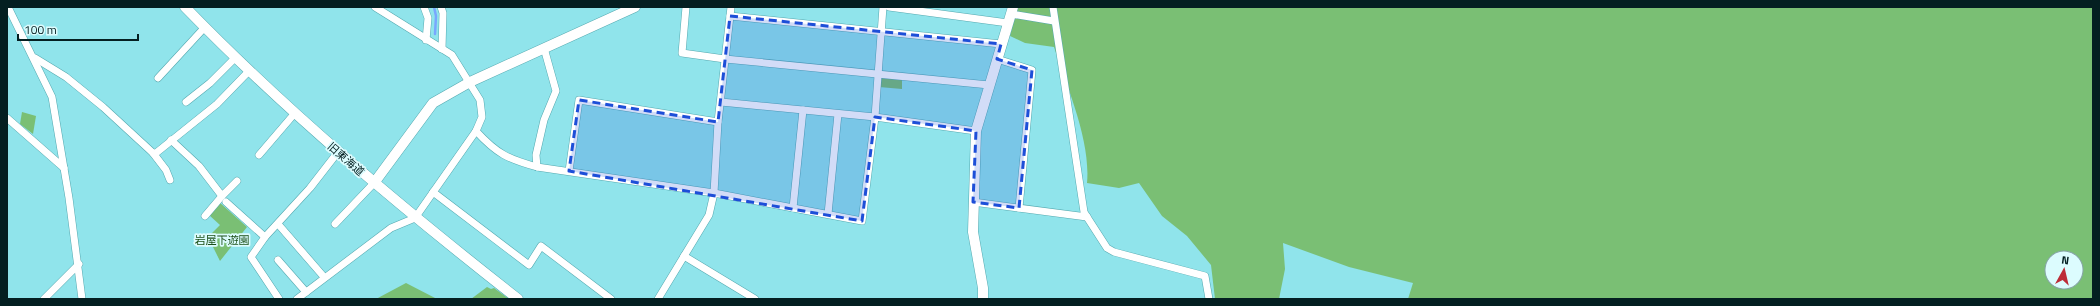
<svg xmlns="http://www.w3.org/2000/svg" width="2100" height="306" viewBox="0 0 2100 306" font-family="'Titillium Web','Noto Sans JP',sans-serif">
	<style>
		.green { fill: #7abf74; fill-rule: evenodd }
		.lines { fill: none; stroke-linecap: round; stroke-linejoin: round }
		.stream { stroke: #79a7fe; stroke-width: 2.5 }
		.street-casing { stroke: #54a9b0; stroke-width: 8 }
		.secondary-casing { stroke: #54a9b0; stroke-width: 11 }
		.street { stroke: #fff; stroke-width: 7 }
		.secondary { stroke: #fff; stroke-width: 10 }
		.marked { fill: #1d4ed8; fill-opacity: 0.2; stroke: #1d4ed8; stroke-width: 3; stroke-dasharray: 8 5; stroke-linejoin: round }
		.labels { text-anchor: middle; dominant-baseline: central; stroke-width: 3.5; stroke-linejoin: round; paint-order: stroke }
		.street-label { font-size: 11px; fill: #041f21; stroke: #dcfcfe }
		.park-label { font-size: 11px; fill: #1d501a; stroke: #dcfcfe }
	</style>
	<rect width="100%" height="100%" fill="#90e4eb"/>
	<g class="green">
		<path d="M1017,7h1076v292h-685l5,-16 -64,-16 -66,-24 2,26 -6,30h-64l-4,-34 -24,-29 -25,-20 -23,-33 -20,5 -32,-5c4,-42 -20,-96 -33,-136l-29,-4 -15,-7zM2052,258h24v24h-24z"/>
		<polygon points="879,76 902,78 902,89 879,87"/>
		<polygon points="22,112 36,116 33,134 20,124"/>
		<polygon points="219,202 247,227 220,261 208,237 220,225 209,215"/>
		<polygon points="406,283 437,299 376,299"/>
		<polygon points="487,287 491,289 494,288 509,299 471,299"/>
	</g>
	<g class="lines">
		<polyline class="stream" points="434,7 436,16 435,34"/>
		<defs>
			<g id="street">
				<polyline points="8,7 52,97 69,198 82,299"/>
				<polyline points="424,7 428,18 426,40"/>
				<polyline points="441,7 443,13 442,49"/>
				<polyline points="686,7 682,53 725,59 989,85"/>
				<polyline points="889,7 1008,23"/>
				<polyline points="1053,7 1084,212 1087,217 1107,248 1114,252 1205,276 1209,299"/>
				<polyline points="1011,14 1054,21"/>
				<polyline points="730,16 1001,44"/>
				<polyline points="544,48 556,91 544,120 536,155 537,167 714,193 862,221 875,117 883,7"/>
				<polyline points="35,58 66,77 103,107 153,153 156,153 217,104 250,70"/>
				<polyline points="997,59 1032,70 1019,208"/>
				<polyline points="158,78 205,27"/>
				<polyline points="186,102 210,83 236,57"/>
				<polyline points="721,102 875,117 976,131"/>
				<polyline points="7,118 64,168"/>
				<path d="M476,131c21,23 32,28 61,36"/>
				<polyline points="171,140 199,166 222,196 237,181"/>
				<polyline points="153,153 166,170 170,180"/>
				<polyline points="259,155 295,113"/>
				<polyline points="569,171 579,100 718,122"/>
				<polyline points="433,192 529,265 541,246 611,299"/>
				<polyline points="226,202 265,237 310,188 338,152"/>
				<polyline points="973,202 1087,217"/>
				<polyline points="793,208 803,110"/>
				<polyline points="828,214 838,114"/>
				<polyline points="205,216 222,196"/>
				<polyline points="278,224 324,277"/>
				<polyline points="335,224 374,183"/>
				<polyline points="265,237 251,257 279,299"/>
				<polyline points="684,256 755,299"/>
				<polyline points="278,260 306,292"/>
				<polyline points="44,299 79,264"/>
				<polyline points="297,299 391,228 415,218 476,131 482,117 480,100 452,55 375,7"/>
				<polyline points="658,299 709,215 714,193 718,122 731,7"/>
			</g>
			<g id="secondary">
				<path d="M185,7c103,106 217,201 333,292"/>
				<polyline points="374,183 433,103 470,82 635,7"/>
				<polyline points="983,299 983,288 973,232 976,131 1013,7"/>
			</g>
		</defs>
		<use href="#street" class="street-casing"/>
		<use href="#secondary" class="secondary-casing"/>
		<use href="#street" class="street"/>
		<use href="#secondary" class="secondary"/>
	</g>
	<path class="marked" d="M730,16l271,28 -4,15 35,11 -13,138 -46,-6 3,-71 -101,-14 -13,104 -293,-50 10,-71 139,22z"/>
	<g class="labels">
		<g class="street-label">
			<text transform="translate(346 159) rotate(41)">旧東海道</text>
		</g>
		<g class="park-label">
			<text x="222" y="240">岩屋下遊園</text>
		</g>
	</g>
	<rect width="2100" height="306" fill="none" stroke="#041f21" stroke-width="16"/>
	<g transform="translate(2064 270) rotate(8)"><circle r="19" fill="#dcfcfe" stroke="#86a4a6"/>
	<path d="M0-3L7 15L0 10L-7 15Z" fill="#bd2d38"/>
	<text y="-6" font-size="11" font-weight="bold" text-anchor="middle" fill="#041f21">N</text>
	</g>
	<path d="M18 34v6h120v-6" fill="none" stroke="#041f21" stroke-width="2"/>
	<text x="24" y="34" font-size="12" fill="#041f21" stroke="#dcfcfe" stroke-width="3" paint-order="stroke">100 m</text>
</svg>
